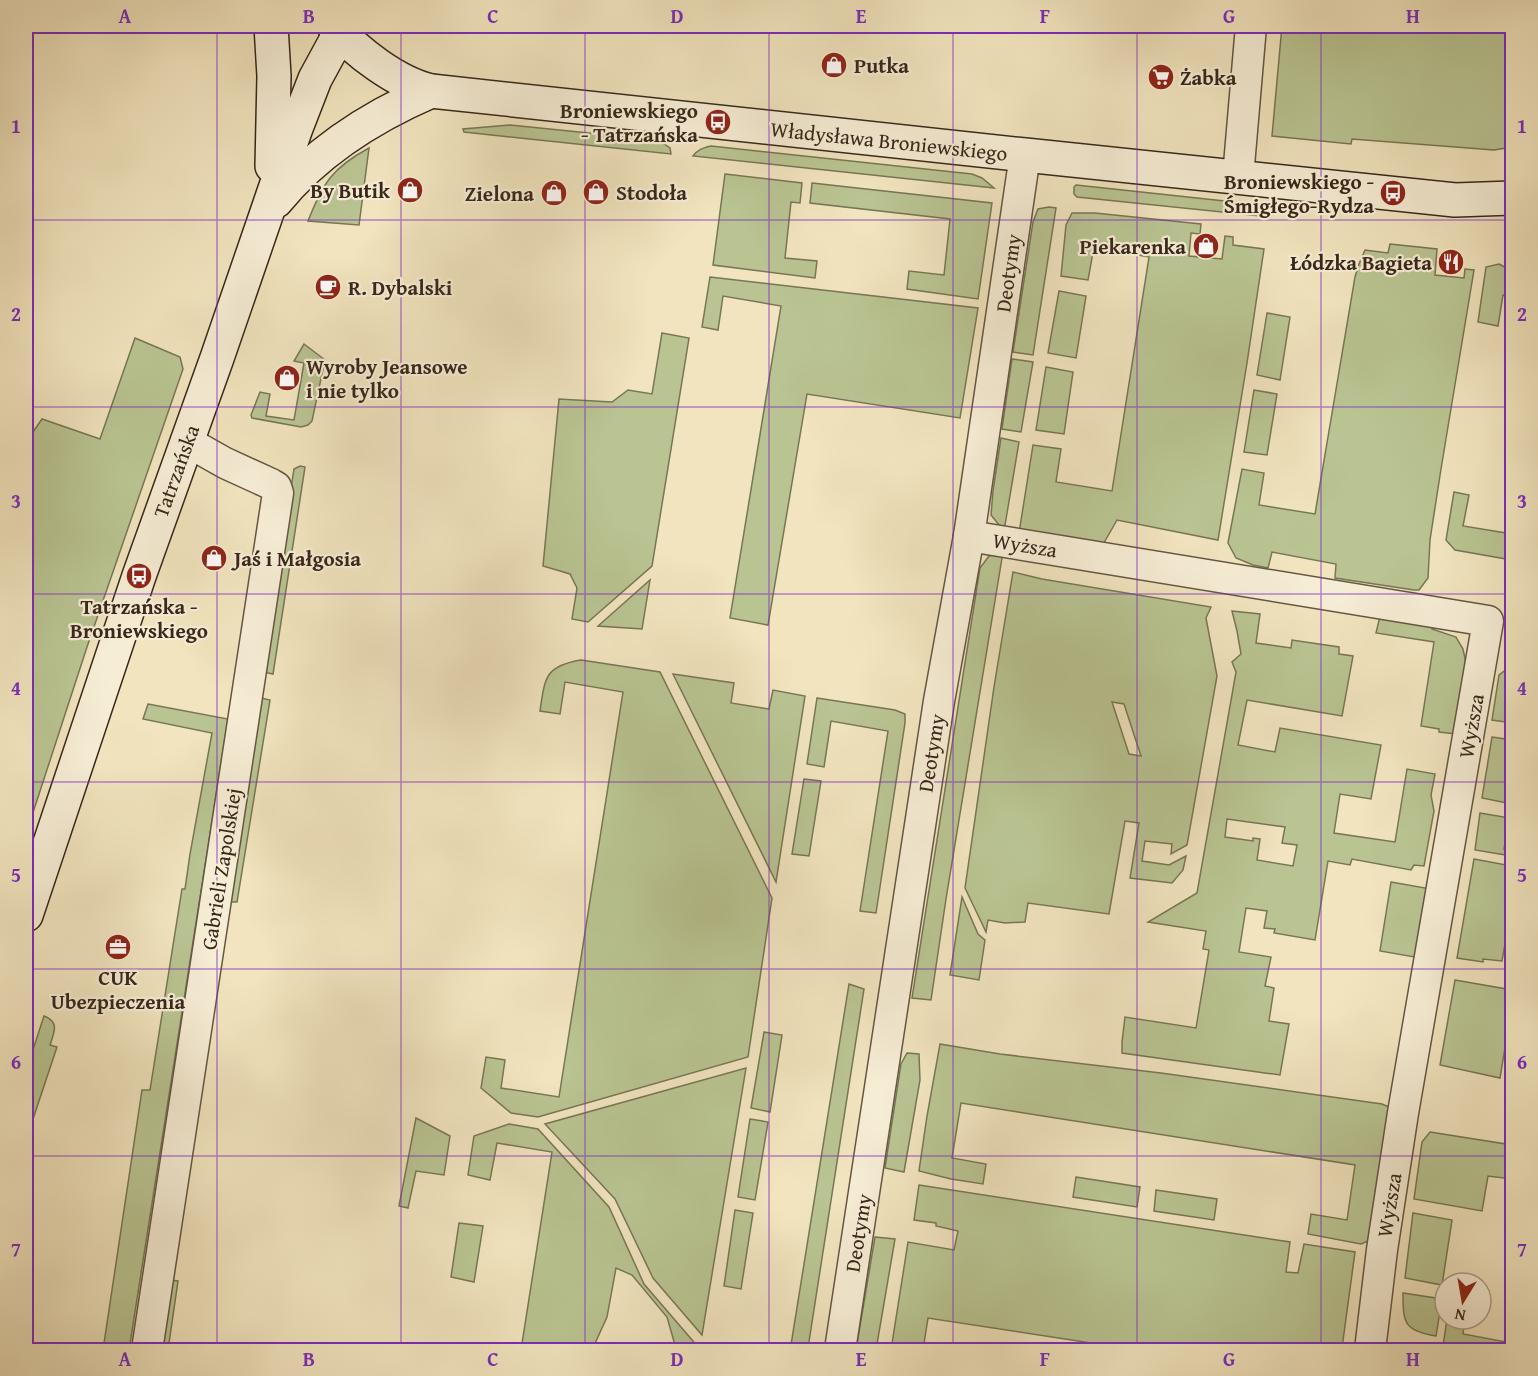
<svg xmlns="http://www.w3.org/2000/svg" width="1538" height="1376" viewBox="0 0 1538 1376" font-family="'Gentium Book Plus',serif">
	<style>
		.green { fill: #b9c492; stroke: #787656; stroke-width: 1.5; fill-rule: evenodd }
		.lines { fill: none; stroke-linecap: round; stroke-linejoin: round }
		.street-casing { stroke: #665644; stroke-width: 33 }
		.secondary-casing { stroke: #38271b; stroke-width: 36 }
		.street { stroke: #f6edd5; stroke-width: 30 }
		.secondary { stroke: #f6edd5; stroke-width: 33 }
		.grid { fill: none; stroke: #7b2cbf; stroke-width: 1.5; stroke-opacity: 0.55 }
		.labels { text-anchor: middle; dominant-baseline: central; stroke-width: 4.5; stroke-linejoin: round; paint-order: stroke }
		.poi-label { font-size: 21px; font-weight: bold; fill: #38271b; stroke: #f6edd5; text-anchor: start }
		.street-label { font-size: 21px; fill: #38271b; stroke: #f6edd5 }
		.neatline { fill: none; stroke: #7b2cbf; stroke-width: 2 }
		.grid-label { font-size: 20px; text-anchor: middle; font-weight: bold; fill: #7b2cbf }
	</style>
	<rect width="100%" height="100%" fill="#f1e4be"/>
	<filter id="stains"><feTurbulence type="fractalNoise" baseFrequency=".00333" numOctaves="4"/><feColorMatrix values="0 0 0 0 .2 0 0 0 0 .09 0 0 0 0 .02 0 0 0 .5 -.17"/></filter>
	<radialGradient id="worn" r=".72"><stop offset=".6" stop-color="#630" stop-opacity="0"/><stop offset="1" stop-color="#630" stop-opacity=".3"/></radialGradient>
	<g class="green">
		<polygon points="1282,26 1512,26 1512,147 1494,150 1352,139 1351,144 1272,136"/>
		<polygon points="510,125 658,140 670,148 671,154 464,132 463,129"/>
		<path d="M711,146l261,28 10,4 12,10 -301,-32c5,-7 10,-8 18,-10z"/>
		<path d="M369,148l-10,77 -51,-4c15,-38 24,-53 61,-73z"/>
		<polygon points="725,174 802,183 800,203 791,202 785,258 817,261 815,278 713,265"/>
		<polygon points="812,183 992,203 978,299 907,289 909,271 944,275 950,219 810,203"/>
		<polygon points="1076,185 1271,206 1270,217 1077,197 1074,194 1074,187"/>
		<polygon points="1049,207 1056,208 1033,355 1013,352 1033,222 1038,209"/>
		<polygon points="1072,213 1095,213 1201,224 1200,234 1191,233 1189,256 1222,259 1225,236 1233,237 1233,245 1264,249 1247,363 1218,540 1117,520 1101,548 1019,533 1033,445 1061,449 1056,482 1112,491 1149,257 1094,247 1088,280 1061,276 1066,225"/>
		<polygon points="1390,244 1437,249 1435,275 1464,278 1465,269 1474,270 1441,469 1430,540 1428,578 1419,590 1414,590 1335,578 1336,564 1272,552 1268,568 1253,565 1236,558 1228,543 1242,469 1264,473 1259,505 1315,514 1355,277 1359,264 1365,250 1388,253"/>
		<polygon points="1499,264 1512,271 1512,296 1503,295 1498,326 1478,322 1486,267"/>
		<polygon points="710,277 978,308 960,418 807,394 768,625 730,618 781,306 723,296 718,330 702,327"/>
		<polygon points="1059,291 1086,296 1076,358 1048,353"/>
		<polygon points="1267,313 1290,317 1280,380 1257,375"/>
		<polygon points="662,333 689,338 652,566 588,622 572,619 577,588 570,574 543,566 559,399 612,402 628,390 652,394"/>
		<polygon points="135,338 180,357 183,369 87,647 26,834 26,442 42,419 100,439"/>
		<polygon points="304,344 325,360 312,421 308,425 301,427 252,418 251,415 260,392 270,394 266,416 294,420 304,363 294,361"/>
		<polygon points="1012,359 1033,362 1021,432 1002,429"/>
		<polygon points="1046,367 1073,372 1064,434 1036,430"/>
		<polygon points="1254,390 1277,394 1267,455 1244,452"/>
		<polygon points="1001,438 1019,442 1004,531 991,515 993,491"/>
		<polygon points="300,466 305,467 273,674 268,673 263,669 294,469"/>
		<polygon points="1454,492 1469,495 1463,526 1512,534 1512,560 1455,550 1446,540"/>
		<polygon points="1003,552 946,899 931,1000 912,998 980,568 989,556"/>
		<path d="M1013,572l29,7 169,28 -5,11 11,58 -30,169 -16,9 1,-10 -27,-3 -3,20 27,4 17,-9 -3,14 -11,13 -42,-5 9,-55 -14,-2 -16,93 -81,-11 -3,19 -20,1 -17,-3 -2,12 -21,-44 29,-201zM1112,702l12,2 17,52 -12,-2z"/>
		<polygon points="650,580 642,629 598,626"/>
		<path d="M1232,611l28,3 -4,29 35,5 1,-8 47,7v7l14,2 -11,60 -95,-16 -9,45 37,7 5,-24 101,17 -10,54 -31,-5 -6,39 61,9 12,-73 28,5 -4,21 3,16 -10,55 -10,-1 -3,5 -59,-11 -2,6 -22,-4 -13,79 -41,-7 1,-4 -11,-1 3,-17 -21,-3 -7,44 32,5 -6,29 9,2 -5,33 20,3 -9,51 -158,-22v-11l3,-25 71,11 13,-78 -6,-1 3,-18 -58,-9 49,-29 39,-221 -4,-10 9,-8 -4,-23zM1227,819l58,8 -3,16 15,2 -4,21 -36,-6 3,-21 -7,-1v3l-28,-4z"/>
		<polygon points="1381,612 1433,621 1432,629 1456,637 1463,649 1466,663 1456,734 1439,732 1439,729 1421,726 1434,642 1376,633"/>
		<path d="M581,660l79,12 112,226 -24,159 -210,60 -27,-4 -30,-25 5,-31 19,3 -4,28 58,9 64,-405 -58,-10 -5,32 -20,-3c5,-34 5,-45 41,-51z"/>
		<polygon points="1507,669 1512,670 1512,723 1492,720 1499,675"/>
		<polygon points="673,674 734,683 731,703 769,709 773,690 805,696 776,882"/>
		<polygon points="261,698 270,700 237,902 232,902 227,899"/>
		<polygon points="817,698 895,710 905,714 905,723 876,913 860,911 888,731 831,721 824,767 807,764"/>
		<polygon points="148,704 228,719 129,1350 103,1350 142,1090 150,1090 182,889 185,889 190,854 212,733 143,719"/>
		<polygon points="1492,737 1512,740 1512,804 1482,798"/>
		<polygon points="804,779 821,781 809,856 792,854"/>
		<polygon points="1480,813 1510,818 1504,849 1512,851 1512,856 1475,850"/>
		<polygon points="1474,859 1512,866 1512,905 1502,961 1483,959 1483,962 1457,958"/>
		<polygon points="1391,882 1431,889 1420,958 1380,951"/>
		<polygon points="962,897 978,934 985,940 979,980 950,975"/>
		<polygon points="1455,980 1512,990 1512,1011 1511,1011 1500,1078 1440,1065"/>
		<polygon points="849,984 864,989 808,1348 791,1345"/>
		<path d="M44,1016c16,6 10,16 6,29l7,2 -31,93v-69z"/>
		<polygon points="764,1032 782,1035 770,1112 751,1108"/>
		<polygon points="940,1044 1000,1054 1161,1073 1382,1104 1396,1110 1373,1239 1361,1244 1308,1234 1311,1214 1347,1220 1355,1165 961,1103 952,1158 986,1164 983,1184 951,1179 919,1171 927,1116"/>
		<polygon points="907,1053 919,1054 920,1080 904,1172 885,1168 901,1064"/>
		<polygon points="746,1068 702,1335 653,1278 615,1199 545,1124"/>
		<polygon points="416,1118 450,1136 444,1175 416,1171 408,1208 399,1206"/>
		<polygon points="750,1119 768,1122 755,1200 738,1197"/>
		<polygon points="509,1124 538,1129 609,1207 644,1284 699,1348 699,1350 674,1350 675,1345 667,1317 632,1275 616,1268 607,1317 592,1350 521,1350 552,1152 497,1143 490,1180 468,1175 474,1136"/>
		<polygon points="1430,1132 1512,1145 1512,1179 1488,1176 1482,1211 1414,1199 1422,1142"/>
		<polygon points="1076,1177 1140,1187 1137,1207 1073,1197"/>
		<polygon points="919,1185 1290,1242 1286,1272 1298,1273 1304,1244 1355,1252 1342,1348 1344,1350 1137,1350 928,1318 923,1350 891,1350 908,1242 954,1250 958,1231 936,1226 936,1223 914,1220"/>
		<polygon points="1156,1190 1217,1199 1214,1220 1154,1211"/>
		<polygon points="735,1210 753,1213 741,1289 724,1286"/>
		<polygon points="1413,1213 1452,1220 1442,1285 1405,1278"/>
		<polygon points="459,1223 483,1226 474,1282 451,1277"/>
		<polygon points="875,1237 895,1239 876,1350 856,1350"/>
		<polygon points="169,1280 178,1281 168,1350 157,1350"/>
		<path d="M1403,1293l39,6 -6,37c-32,-5 -33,-13 -33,-43z"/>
		<polygon points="1447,1319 1465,1319 1463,1334 1512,1343 1512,1350 1474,1350 1443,1346"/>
	</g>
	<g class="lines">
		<defs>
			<g id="street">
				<polyline points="1238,177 1251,26"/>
				<polyline points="969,536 1488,621 1403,1113 1382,1250 1370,1350"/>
				<polyline points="147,1350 278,493 276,487 271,484 225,463 186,441"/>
				<polyline points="840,1350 939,701 969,536 1025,155"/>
			</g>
			<g id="secondary">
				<polyline points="271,26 274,76 272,166"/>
				<path d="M334,26c22,26 63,57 97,65l594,64 430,45 57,-2"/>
				<path d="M276,201c40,-49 97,-85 155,-110"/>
				<polyline points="26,915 139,576 217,358 296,128 315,79 340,33"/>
			</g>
		</defs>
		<use href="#street" class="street-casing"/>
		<use href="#secondary" class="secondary-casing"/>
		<use href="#street" class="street"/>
		<use href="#secondary" class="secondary"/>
	</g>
	<path class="grid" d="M217,26v1324M401,26v1324M585,26v1324M769,26v1324M953,26v1324M1137,26v1324M1321,26v1324M26,220h1486M26,407h1486M26,594h1486M26,782h1486M26,969h1486M26,1156h1486"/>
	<defs>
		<symbol id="shop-disc" viewBox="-11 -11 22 22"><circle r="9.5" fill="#8f2418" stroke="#f6edd5"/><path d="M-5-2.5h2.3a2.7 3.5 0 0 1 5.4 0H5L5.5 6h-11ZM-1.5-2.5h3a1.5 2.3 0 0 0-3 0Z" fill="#fff"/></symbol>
		<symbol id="supermarket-disc" viewBox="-11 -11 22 22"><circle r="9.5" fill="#8f2418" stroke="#f6edd5"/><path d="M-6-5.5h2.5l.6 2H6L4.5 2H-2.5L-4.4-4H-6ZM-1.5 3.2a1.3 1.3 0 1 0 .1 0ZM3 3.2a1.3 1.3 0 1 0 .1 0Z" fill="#fff"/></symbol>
		<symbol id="bus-disc" viewBox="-11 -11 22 22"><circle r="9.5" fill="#8f2418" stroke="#f6edd5"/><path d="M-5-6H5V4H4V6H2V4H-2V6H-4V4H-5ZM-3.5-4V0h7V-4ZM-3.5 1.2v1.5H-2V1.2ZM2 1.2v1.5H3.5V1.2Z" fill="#fff"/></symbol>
		<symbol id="restaurant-disc" viewBox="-11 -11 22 22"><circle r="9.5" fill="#8f2418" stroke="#f6edd5"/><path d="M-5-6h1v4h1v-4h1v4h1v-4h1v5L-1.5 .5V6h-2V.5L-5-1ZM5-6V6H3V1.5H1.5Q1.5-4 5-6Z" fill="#fff"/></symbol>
		<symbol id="cafe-disc" viewBox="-11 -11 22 22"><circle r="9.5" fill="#8f2418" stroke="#f6edd5"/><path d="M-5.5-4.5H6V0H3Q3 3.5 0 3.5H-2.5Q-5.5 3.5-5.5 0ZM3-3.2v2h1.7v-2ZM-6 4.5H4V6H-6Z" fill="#fff"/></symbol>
		<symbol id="office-disc" viewBox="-11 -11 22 22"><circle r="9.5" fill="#8f2418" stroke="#f6edd5"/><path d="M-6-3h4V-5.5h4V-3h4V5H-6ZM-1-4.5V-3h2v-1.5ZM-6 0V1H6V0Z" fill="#fff"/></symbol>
	</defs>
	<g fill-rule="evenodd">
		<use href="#shop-disc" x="819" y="50" width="30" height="30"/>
		<use href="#supermarket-disc" x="1146" y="62" width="30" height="30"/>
		<use href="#bus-disc" x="703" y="107" width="30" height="30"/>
		<use href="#shop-disc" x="395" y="175" width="30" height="30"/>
		<use href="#shop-disc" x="581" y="177" width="30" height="30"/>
		<use href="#shop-disc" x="539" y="178" width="30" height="30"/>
		<use href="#bus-disc" x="1378" y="178" width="30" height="30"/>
		<use href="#shop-disc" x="1191" y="231" width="30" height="30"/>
		<use href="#restaurant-disc" x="1436" y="247" width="30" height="30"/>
		<use href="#cafe-disc" x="313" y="272" width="30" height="30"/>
		<use href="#shop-disc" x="272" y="363" width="30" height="30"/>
		<use href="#shop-disc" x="199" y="543" width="30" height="30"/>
		<use href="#bus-disc" x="124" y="561" width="30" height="30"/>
		<use href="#office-disc" x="103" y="932" width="30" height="30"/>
	</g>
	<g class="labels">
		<g class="poi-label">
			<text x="854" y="65">Putka</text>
			<text x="1180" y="77">Żabka</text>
			<text x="698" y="110" text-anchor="end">Broniewskiego<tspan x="698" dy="24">- Tatrzańska</tspan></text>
			<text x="1374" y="181" text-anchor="end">Broniewskiego -<tspan x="1374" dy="24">Śmigłego-Rydza</tspan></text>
			<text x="390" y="190" text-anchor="end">By Butik</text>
			<text x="616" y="192">Stodoła</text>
			<text x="534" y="193" text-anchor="end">Zielona</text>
			<text x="1186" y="246" text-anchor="end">Piekarenka</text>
			<text x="1432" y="262" text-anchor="end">Łódzka Bagieta</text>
			<text x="348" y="287">R. Dybalski</text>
			<text x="306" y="366">Wyroby Jeansowe<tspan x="306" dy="24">i nie tylko</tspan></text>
			<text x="234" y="558">Jaś i Małgosia</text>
			<text x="139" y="606" text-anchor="middle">Tatrzańska -<tspan x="139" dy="24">Broniewskiego</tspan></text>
			<text x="118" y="977" text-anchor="middle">CUK<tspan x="118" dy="24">Ubezpieczenia</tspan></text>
		</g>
		<g class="street-label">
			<text transform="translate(889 141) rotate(6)">Władysława Broniewskiego</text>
			<text transform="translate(1008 273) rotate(-82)">Deotymy</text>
			<text transform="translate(176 471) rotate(-70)">Tatrzańska</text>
			<text transform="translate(1025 545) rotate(9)">Wyższa</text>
			<text transform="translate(1471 726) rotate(-80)">Wyższa</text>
			<text transform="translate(931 753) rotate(-81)">Deotymy</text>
			<text transform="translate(221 869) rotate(-81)">Gabrieli Zapolskiej</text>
			<text transform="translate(1389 1205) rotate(-81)">Wyższa</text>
			<text transform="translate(858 1233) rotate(-81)">Deotymy</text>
		</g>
	</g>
	<rect width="1538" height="1376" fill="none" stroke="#f1e4be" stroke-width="66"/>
	<g transform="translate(1463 1301) rotate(191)"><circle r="28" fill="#f6edd5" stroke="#aa9e8b" stroke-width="1.5"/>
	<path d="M0-4.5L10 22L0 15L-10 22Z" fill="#8f2418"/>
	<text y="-9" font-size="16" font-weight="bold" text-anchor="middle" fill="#38271b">N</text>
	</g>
	<rect x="33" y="33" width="1472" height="1310" class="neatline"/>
	<g class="grid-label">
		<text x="125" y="23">A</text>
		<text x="309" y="23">B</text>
		<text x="493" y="23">C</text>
		<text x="677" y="23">D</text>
		<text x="861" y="23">E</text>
		<text x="1045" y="23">F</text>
		<text x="1229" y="23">G</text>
		<text x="1413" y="23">H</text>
		<text x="16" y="133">1</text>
		<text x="1522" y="133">1</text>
		<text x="16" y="321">2</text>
		<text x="1522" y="321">2</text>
		<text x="16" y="508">3</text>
		<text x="1522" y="508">3</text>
		<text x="16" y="695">4</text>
		<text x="1522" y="695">4</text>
		<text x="16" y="882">5</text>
		<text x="1522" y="882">5</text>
		<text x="16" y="1069">6</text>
		<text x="1522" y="1069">6</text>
		<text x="16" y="1256">7</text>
		<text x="1522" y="1256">7</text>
		<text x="125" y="1366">A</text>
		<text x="309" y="1366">B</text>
		<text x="493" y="1366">C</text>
		<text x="677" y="1366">D</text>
		<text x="861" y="1366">E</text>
		<text x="1045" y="1366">F</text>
		<text x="1229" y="1366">G</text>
		<text x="1413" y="1366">H</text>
	</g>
	<rect width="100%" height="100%" filter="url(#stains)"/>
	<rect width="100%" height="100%" fill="url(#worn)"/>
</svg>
